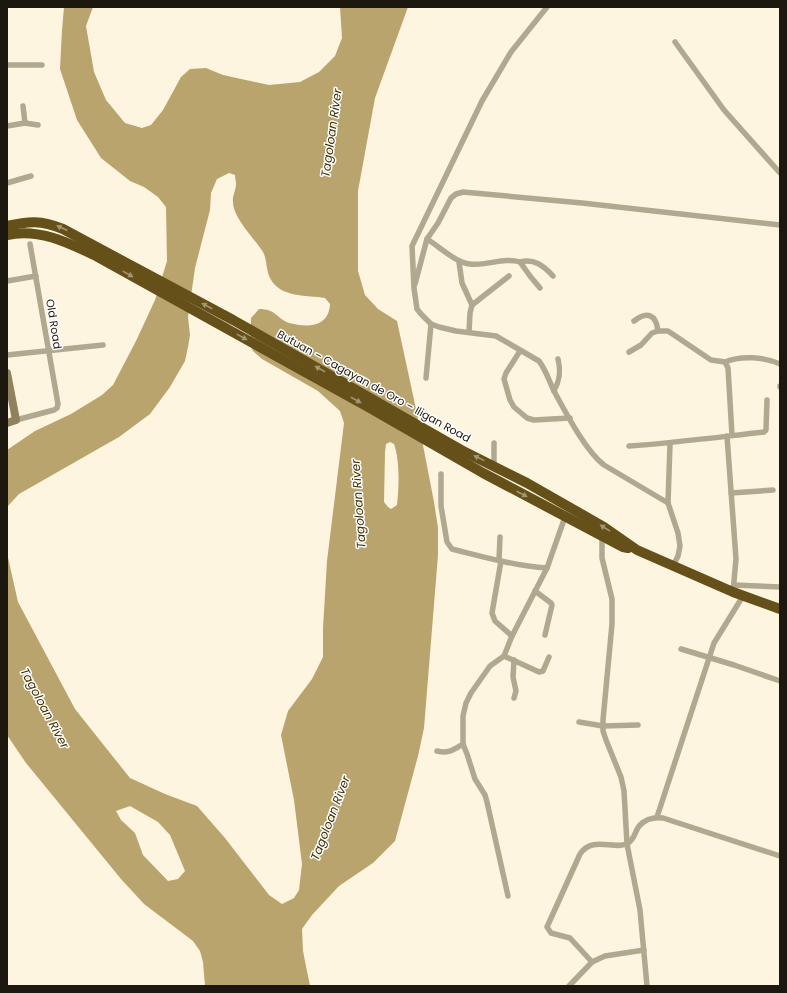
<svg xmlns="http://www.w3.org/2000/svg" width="787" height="993" viewBox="0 0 787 993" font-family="Poppins,sans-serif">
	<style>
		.water { fill: #baa46d; fill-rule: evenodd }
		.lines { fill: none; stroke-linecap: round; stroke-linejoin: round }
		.street { stroke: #b1a890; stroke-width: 5.5 }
		.secondary { stroke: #90825f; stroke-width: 8 }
		.highway { stroke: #645018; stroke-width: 10 }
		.oneway { fill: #a29674 }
		.labels { text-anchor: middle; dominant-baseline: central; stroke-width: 3; stroke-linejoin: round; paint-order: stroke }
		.street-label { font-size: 11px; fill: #1c180f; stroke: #fff }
		.water-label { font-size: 12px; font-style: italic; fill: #3e2e00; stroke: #fff }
	</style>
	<rect width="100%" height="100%" fill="#fdf5e0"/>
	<path class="water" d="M64,7h29l-7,19 8,46 12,28 19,23 17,5 9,-3 12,-15 18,-33 9,-8 16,-1 17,7 46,10 31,-3 19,-10 16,-16 7,-18 -2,-31h68l-33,91 -17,93v80l7,24 13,14 19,12 19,88 18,93 4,26v27l-14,173 -6,28 -23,85 -22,22 -34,23 -27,29 -10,14 1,22 7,35h-105l-2,-24 -3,-11 -7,-10 -49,-37 -23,-25 -95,-116 -19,-28v-182l11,49 57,107 35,44 20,25 35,16 32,12 28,32 44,57 13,9 12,-6 5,-8 3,-26 -8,-64 -13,-65 7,-24 24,-32 11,-22v-29l4,-67 17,-138 -4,-12 -22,-20 -56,-32 -9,-8 -3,-6 1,-27 8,-9c17,0 17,9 30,14 3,1 7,1 10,2 16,2 30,-2 31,-21l-5,-6c-18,-3 -45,0 -55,-20 -4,-8 -3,-19 -7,-26 -8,-13 -30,-34 -30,-50 -1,-5 3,-12 3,-18 0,-3 -1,-6 -1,-9l-6,-2 -12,6 -6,14 -1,17 -15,58 -7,49 2,18 -2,12 -3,14 -15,26 -20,27 -31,23 -100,57 -12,13v-57l28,-19 36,-17 31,-19 11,-10 23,-44 19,-41 12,-39 -1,-54 -8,-10 -14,-10 -14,-6 -29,-23 -24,-38 -17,-51 2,-39zM390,442l4,2c6,17 5,43 3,61l-6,4 -3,-2 -4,-5 1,-50 1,-8zM130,806l28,16 12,13 15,36 -7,8 -10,2 -25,-26 -8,-22 -14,-13 -5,-9z"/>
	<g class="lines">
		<g class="street">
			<path d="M547,7l-36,45 -29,49 -70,145 2,42 3,21 4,5 10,10 8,3 17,4 40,5 43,25c7,9 10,20 15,30 12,22 31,59 50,74l64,38"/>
			<polyline points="675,42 724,110 780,173"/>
			<polyline points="7,65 42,65"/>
			<polyline points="23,106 25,123"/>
			<polyline points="7,126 25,123 38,125"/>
			<polyline points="7,183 31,176"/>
			<path d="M427,239c13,8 29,24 43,25 17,2 34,-7 50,-2l10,14 10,12"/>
			<polyline points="459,262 462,283 472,305"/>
			<path d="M520,262c14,-4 24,4 33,14"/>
			<polyline points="7,281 36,276"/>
			<polyline points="415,284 427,239 438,223 451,198 456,194 463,192 582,203 780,225"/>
			<path d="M634,321c13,-10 22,-7 24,10"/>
			<polyline points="469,332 470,313 472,305 509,276"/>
			<polyline points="520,351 506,373 504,379 510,400 514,407 527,418 534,420 570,418"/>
			<polyline points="629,352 641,345 652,333 658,331 668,331 711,360 725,362 728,368 732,435"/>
			<polyline points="7,355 103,345"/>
			<path d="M725,362c16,-7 40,-5 55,2"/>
			<polyline points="426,378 431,324"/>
			<polyline points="780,386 780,387"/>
			<path d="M554,391c6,-11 7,-20 4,-32"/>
			<polyline points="16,420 54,410 57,408 58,404 30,244"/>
			<polyline points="727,436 736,559 733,592"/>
			<polyline points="670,444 668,503 678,533 680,546 678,556 673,566"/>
			<path d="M629,446c45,-3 90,-9 135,-14l2,-2 1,-30"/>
			<polyline points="494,466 494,443"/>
			<path d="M441,474v32l6,36 5,7c32,8 63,17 95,19"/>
			<polyline points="731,493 773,490"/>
			<polyline points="602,536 602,558 612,599 612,624 603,720 603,731 606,740 621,777 624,791 627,844 640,910 647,986"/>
			<polyline points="499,560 500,537"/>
			<polyline points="501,561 492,613 495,621 512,636"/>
			<polyline points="734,585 780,587"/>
			<polyline points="535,591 551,603 552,605 545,635"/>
			<polyline points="681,649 734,665 780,681"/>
			<polyline points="504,656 490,666 471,693 466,703 463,716 463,744 467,754 475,779 485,795 487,802 508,896"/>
			<polyline points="549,657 543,671 539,672 504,656 512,636 547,568 565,517"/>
			<polyline points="514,660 513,677 516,691 514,698"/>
			<polyline points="579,722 603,726 638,725"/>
			<path d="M437,751c11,3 16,-1 26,-7"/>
			<polyline points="657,817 714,643 743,596"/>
			<path d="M592,962l-22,-24 -19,-5 -4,-6 33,-73c13,-19 35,-3 48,-11 7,-4 7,-13 12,-18 6,-6 15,-8 23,-7l117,38"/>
			<polyline points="569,986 592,962 605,956 644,950"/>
		</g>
		<polyline class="secondary" points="7,373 16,420 7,423"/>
		<g class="highway">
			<path d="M7,226c22,-5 34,-6 56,3l170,91 232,132 62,31 77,44 33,23 96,42 47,17"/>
			<path d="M7,235c31,-7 60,7 87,20l274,152 115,66 140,74 5,1"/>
		</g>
	</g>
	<defs><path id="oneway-solid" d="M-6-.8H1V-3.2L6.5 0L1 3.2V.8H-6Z"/></defs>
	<g class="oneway">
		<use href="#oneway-solid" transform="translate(62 228) rotate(-155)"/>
		<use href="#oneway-solid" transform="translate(128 274) rotate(29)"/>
		<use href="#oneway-solid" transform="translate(207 306) rotate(-152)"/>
		<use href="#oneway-solid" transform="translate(242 337) rotate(29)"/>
		<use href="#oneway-solid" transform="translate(320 369) rotate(-151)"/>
		<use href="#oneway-solid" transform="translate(356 400) rotate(29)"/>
		<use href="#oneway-solid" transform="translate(479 458) rotate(-154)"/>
		<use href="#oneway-solid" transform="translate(522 494) rotate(28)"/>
		<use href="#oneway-solid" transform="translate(605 528) rotate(-148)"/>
	</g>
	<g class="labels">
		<g class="street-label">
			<text transform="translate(54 324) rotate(81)">Old Road</text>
			<text transform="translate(374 386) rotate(29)">Butuan – Cagayan de Oro – Iligan Road</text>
		</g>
		<g class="water-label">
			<text transform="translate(331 133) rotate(-82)">Tagoloan River</text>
			<text transform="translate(358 504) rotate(-94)">Tagoloan River</text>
			<text transform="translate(45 708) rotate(62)">Tagoloan River</text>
			<text transform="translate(330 818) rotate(-69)">Tagoloan River</text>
		</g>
	</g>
	<rect width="787" height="993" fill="none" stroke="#1c180f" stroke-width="16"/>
</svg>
